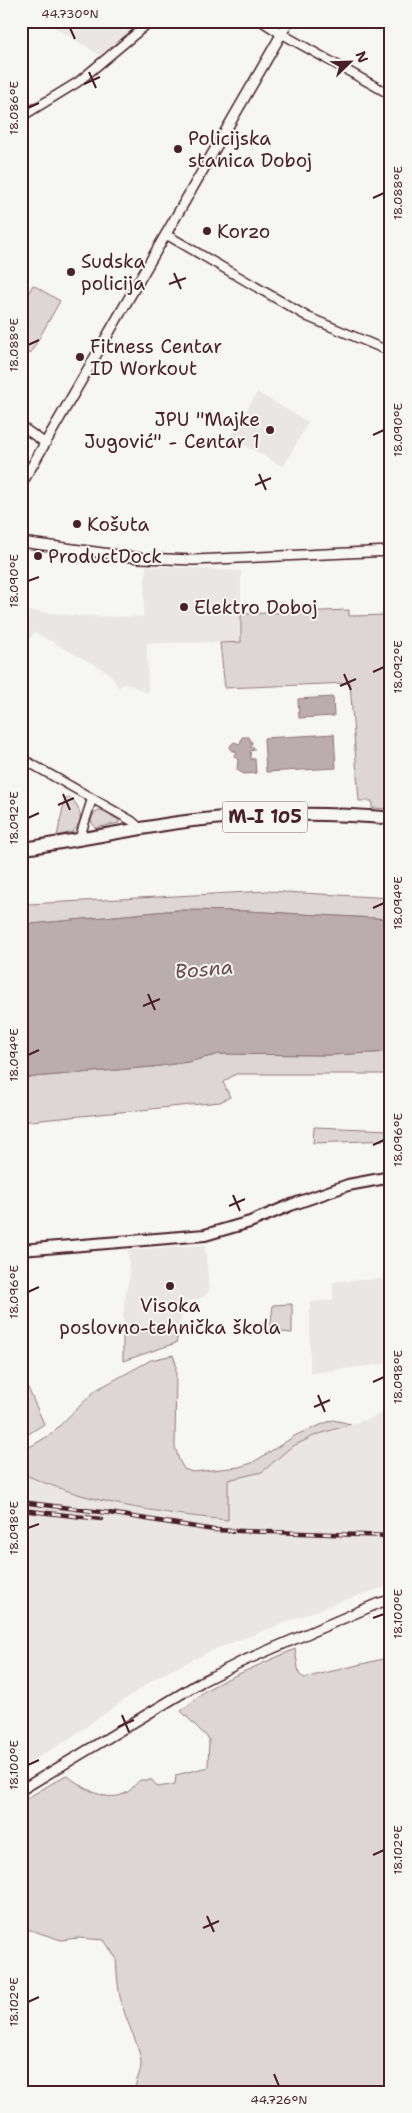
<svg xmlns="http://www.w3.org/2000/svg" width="412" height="2113" viewBox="0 0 412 2113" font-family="'Shantell Sans',sans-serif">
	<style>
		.built { fill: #e9e6e3 }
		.green { fill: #ddd6d5; stroke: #947a80 }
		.water { fill: #bbadae; stroke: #8e747a }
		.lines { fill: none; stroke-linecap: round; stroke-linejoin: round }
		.minor-casing { stroke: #4a1f2b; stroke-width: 11 }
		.tertiary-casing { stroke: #4a1f2b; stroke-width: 12 }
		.secondary-casing { stroke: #4a1f2b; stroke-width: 14 }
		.primary-casing { stroke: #4a1f2b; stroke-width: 15 }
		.minor { stroke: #f6f6f2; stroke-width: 8 }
		.tertiary { stroke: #f6f6f2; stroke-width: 9 }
		.secondary { stroke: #f6f6f2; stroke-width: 10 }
		.primary { stroke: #f6f6f2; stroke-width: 11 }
		.rail-casing { stroke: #4a1f2b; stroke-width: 4.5 }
		.rail { stroke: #f6f6f2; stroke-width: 2.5; stroke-dasharray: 8; stroke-linecap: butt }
		.ticks { fill: none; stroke: #4a1f2b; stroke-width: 2 }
		.poi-dot { fill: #4a1f2b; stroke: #f6f6f2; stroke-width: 2 }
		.labels { text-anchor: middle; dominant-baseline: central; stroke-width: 4; stroke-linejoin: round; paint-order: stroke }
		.shield { fill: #f6f6f2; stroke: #7e6067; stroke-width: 1 }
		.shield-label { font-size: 18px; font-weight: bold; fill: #4a1f2b }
		.poi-label { font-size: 19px; fill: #4a1f2b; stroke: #f6f6f2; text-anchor: start }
		.water-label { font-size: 20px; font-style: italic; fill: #6c4a52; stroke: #f6f6f2 }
		.neatline { fill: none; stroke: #4a1f2b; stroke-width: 2 }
		.ticks-label { font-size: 12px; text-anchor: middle; fill: #4a1f2b }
	</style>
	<rect width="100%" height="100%" fill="#f6f6f2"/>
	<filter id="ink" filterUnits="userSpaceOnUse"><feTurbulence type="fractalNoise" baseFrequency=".02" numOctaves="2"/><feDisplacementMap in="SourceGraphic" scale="10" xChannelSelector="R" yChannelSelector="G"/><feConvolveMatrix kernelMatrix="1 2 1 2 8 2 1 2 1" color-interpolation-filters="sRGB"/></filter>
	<g filter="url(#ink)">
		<g class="built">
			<polygon points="44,21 122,21 134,29 100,55"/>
			<polygon points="257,392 308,422 283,467 231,437"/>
			<polygon points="146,566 241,571 241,642 147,643 148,693 125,683 118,688 113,677 106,671 34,632 21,653 21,610 79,616 143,617"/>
			<polygon points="205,1245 209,1291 203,1297 183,1303 180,1328 123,1328 124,1302 130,1274 128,1250"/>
			<polygon points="391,1278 391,1363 310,1373 310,1302 333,1300 333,1282"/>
			<polygon points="391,1409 391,1585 339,1602 213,1650 157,1677 67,1740 21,1768 21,1473 49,1486 127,1507 161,1514 228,1520 228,1480 262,1472 291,1447 316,1435 375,1417"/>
		</g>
		<g class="green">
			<polygon points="33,285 60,301 30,354 21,349 21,339 28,327 21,323 21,306"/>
			<polygon points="349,610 349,616 391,615 391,809 372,808 372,801 359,801 350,683 225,688 220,643 241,642 241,614"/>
			<path d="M65,798h6c10,10 14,23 1,34l-15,4z"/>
			<polygon points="99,810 119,820 119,823 95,828 91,821 94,813"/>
			<polygon points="267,891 391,898 391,919 247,911 178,910 21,925 21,906 28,904"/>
			<polygon points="391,1052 391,1074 236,1074 223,1082 230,1097 220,1102 21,1122 21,1078 152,1067 188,1062 219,1054 330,1055"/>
			<polygon points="314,1127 391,1130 391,1140 313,1143"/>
			<polygon points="292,1304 292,1333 270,1331 273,1305"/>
			<polygon points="123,1328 180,1328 176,1343 123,1361"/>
			<path d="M173,1355l3,9 -1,83 4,13 5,9 9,3 46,-5 13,-4 46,-29 35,-14 18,4 -35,11 -25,12 -29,25 -34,8v40c-71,-7 -141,-17 -207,-47v-21l29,-17 46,-45 55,-30z"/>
			<polygon points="21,1372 44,1424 21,1439"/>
			<path d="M295,1649l4,25 5,4 87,-21v435h-256c-1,-11 7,-19 6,-30 -2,-18 -12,-34 -17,-51 -6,-16 -7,-36 -8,-53l-12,-18 -26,-2 -17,2 -40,-13v-125l45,-27c17,12 42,31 63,16 4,-3 7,-8 11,-11h12l6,7 17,-3 1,-9 32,-8 1,-28 -28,-28 25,-21 19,-10z"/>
		</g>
		<g class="water">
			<polygon points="333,697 334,716 299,718 298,699"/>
			<polygon points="334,734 336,768 266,772 264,738"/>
			<polygon points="242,737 249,737 252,743 250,747 254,747 254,750 250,751 251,759 255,759 256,773 244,774 237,770 238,760 234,756 237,752 231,750 230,746 234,742 240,744"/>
			<polygon points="178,910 247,911 391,919 391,1052 330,1055 219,1054 188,1062 152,1067 21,1078 21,925"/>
		</g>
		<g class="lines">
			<defs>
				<g id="minor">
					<polyline points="282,34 391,95"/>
					<polyline points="21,117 78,82 151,21"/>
					<polyline points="167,235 308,317 391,352"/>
					<polyline points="21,426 45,443"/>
					<polyline points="21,758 132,821 141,829"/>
					<polyline points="79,840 92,799"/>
				</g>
				<g id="tertiary">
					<polyline points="262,21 282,34"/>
					<polyline points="21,485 289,21"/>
					<polyline points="21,542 140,558 194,560 391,551"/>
					<polyline points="21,1790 201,1682 241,1662 379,1603 391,1600"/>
				</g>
				<polyline id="secondary" points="21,1250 205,1235 250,1222 291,1205 348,1185 391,1177"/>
				<path id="primary" d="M21,849c52,-8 102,-18 154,-26 70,-10 145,-11 216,-5"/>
			</defs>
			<use href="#minor" class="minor-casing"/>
			<use href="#tertiary" class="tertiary-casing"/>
			<use href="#secondary" class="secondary-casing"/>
			<use href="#primary" class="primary-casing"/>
			<use href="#minor" class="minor"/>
			<use href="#tertiary" class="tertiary"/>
			<use href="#secondary" class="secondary"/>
			<use href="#primary" class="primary"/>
			<defs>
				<g id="rail">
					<polyline points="21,1502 109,1513 214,1530 391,1536"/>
					<polyline points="21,1510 101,1519"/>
				</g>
			</defs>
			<use href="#rail" class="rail-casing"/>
			<use href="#rail" class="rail"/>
		</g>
	</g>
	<path class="ticks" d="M70,28l5,11M89,72l7,16M84,84l16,-7M28,108l11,-5M373,198l11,-5M174,273l7,16M169,284l17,-6M28,345l11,-5M373,435l11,-5M259,474l7,16M255,485l16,-7M28,581l11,-4M373,672l11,-5M344,674l7,16M340,686l16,-7M63,794l7,16M58,805l16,-7M28,818l11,-5M373,908l11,-5M148,994l7,16M143,1006l17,-7M28,1055l11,-5M373,1145l11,-5M233,1195l7,16M229,1206l16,-7M28,1292l11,-5M373,1382l11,-5M318,1395l7,17M314,1407l16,-7M28,1528l11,-4M373,1618l11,-4M122,1715l7,17M118,1727l16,-7M28,1765l11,-5M373,1855l11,-5M207,1916l7,16M203,1928l16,-7M28,2002l11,-5M274,2074l5,12"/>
	<g class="poi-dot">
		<circle cx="178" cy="149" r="5"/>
		<circle cx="207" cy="231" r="5"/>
		<circle cx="71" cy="272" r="5"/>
		<circle cx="80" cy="357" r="5"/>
		<circle cx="270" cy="430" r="5"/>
		<circle cx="77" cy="524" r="5"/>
		<circle cx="38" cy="556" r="5"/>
		<circle cx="184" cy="607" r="5"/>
		<circle cx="170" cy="1286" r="5"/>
	</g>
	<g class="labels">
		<rect class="shield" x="222.5" y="801.5" width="85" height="31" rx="4"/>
		<g class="shield-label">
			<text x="265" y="817">M-I 105</text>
		</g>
		<g class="poi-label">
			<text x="188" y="138">Policijska<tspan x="188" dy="22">stanica Doboj</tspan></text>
			<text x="217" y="231">Korzo</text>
			<text x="81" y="261">Sudska<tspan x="81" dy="22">policija</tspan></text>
			<text x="90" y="346">Fitness Centar<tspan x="90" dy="22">ID Workout</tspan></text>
			<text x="260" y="419" text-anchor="end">JPU "Majke<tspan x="260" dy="22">Jugović" - Centar 1</tspan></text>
			<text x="87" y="524">Košuta</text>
			<text x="48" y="556">ProductDock</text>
			<text x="194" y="607">Elektro Doboj</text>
			<text x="170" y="1305" text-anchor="middle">Visoka<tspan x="170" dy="22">poslovno-tehnička škola</tspan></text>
		</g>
		<g class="water-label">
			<text transform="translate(204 969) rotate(-5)">Bosna</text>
		</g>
	</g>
	<rect width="412" height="2113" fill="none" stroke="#f6f6f2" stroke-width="55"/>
	<g transform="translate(350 62) rotate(67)" stroke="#f6f6f2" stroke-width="4" paint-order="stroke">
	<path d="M0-4L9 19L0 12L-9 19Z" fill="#4a1f2b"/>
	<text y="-8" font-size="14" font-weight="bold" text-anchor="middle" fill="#4a1f2b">N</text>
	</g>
	<rect x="28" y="28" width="356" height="2058" class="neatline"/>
	<g class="ticks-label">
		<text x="70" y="18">44.730°N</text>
		<text transform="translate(14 108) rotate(-90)" y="4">18.086°E</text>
		<text transform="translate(398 193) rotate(-90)" y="4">18.088°E</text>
		<text transform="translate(14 345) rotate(-90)" y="4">18.088°E</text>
		<text transform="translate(398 430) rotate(-90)" y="4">18.090°E</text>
		<text transform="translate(14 581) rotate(-90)" y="4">18.090°E</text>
		<text transform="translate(398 667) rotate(-90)" y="4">18.092°E</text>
		<text transform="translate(14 818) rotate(-90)" y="4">18.092°E</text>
		<text transform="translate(398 903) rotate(-90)" y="4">18.094°E</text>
		<text transform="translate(14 1055) rotate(-90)" y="4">18.094°E</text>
		<text transform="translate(398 1140) rotate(-90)" y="4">18.096°E</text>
		<text transform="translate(14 1292) rotate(-90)" y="4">18.096°E</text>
		<text transform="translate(398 1377) rotate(-90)" y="4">18.098°E</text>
		<text transform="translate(14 1528) rotate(-90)" y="4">18.098°E</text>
		<text transform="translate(398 1614) rotate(-90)" y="4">18.100°E</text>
		<text transform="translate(14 1765) rotate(-90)" y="4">18.100°E</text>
		<text transform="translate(398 1850) rotate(-90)" y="4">18.102°E</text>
		<text transform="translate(14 2002) rotate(-90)" y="4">18.102°E</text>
		<text x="279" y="2104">44.726°N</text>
	</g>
</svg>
